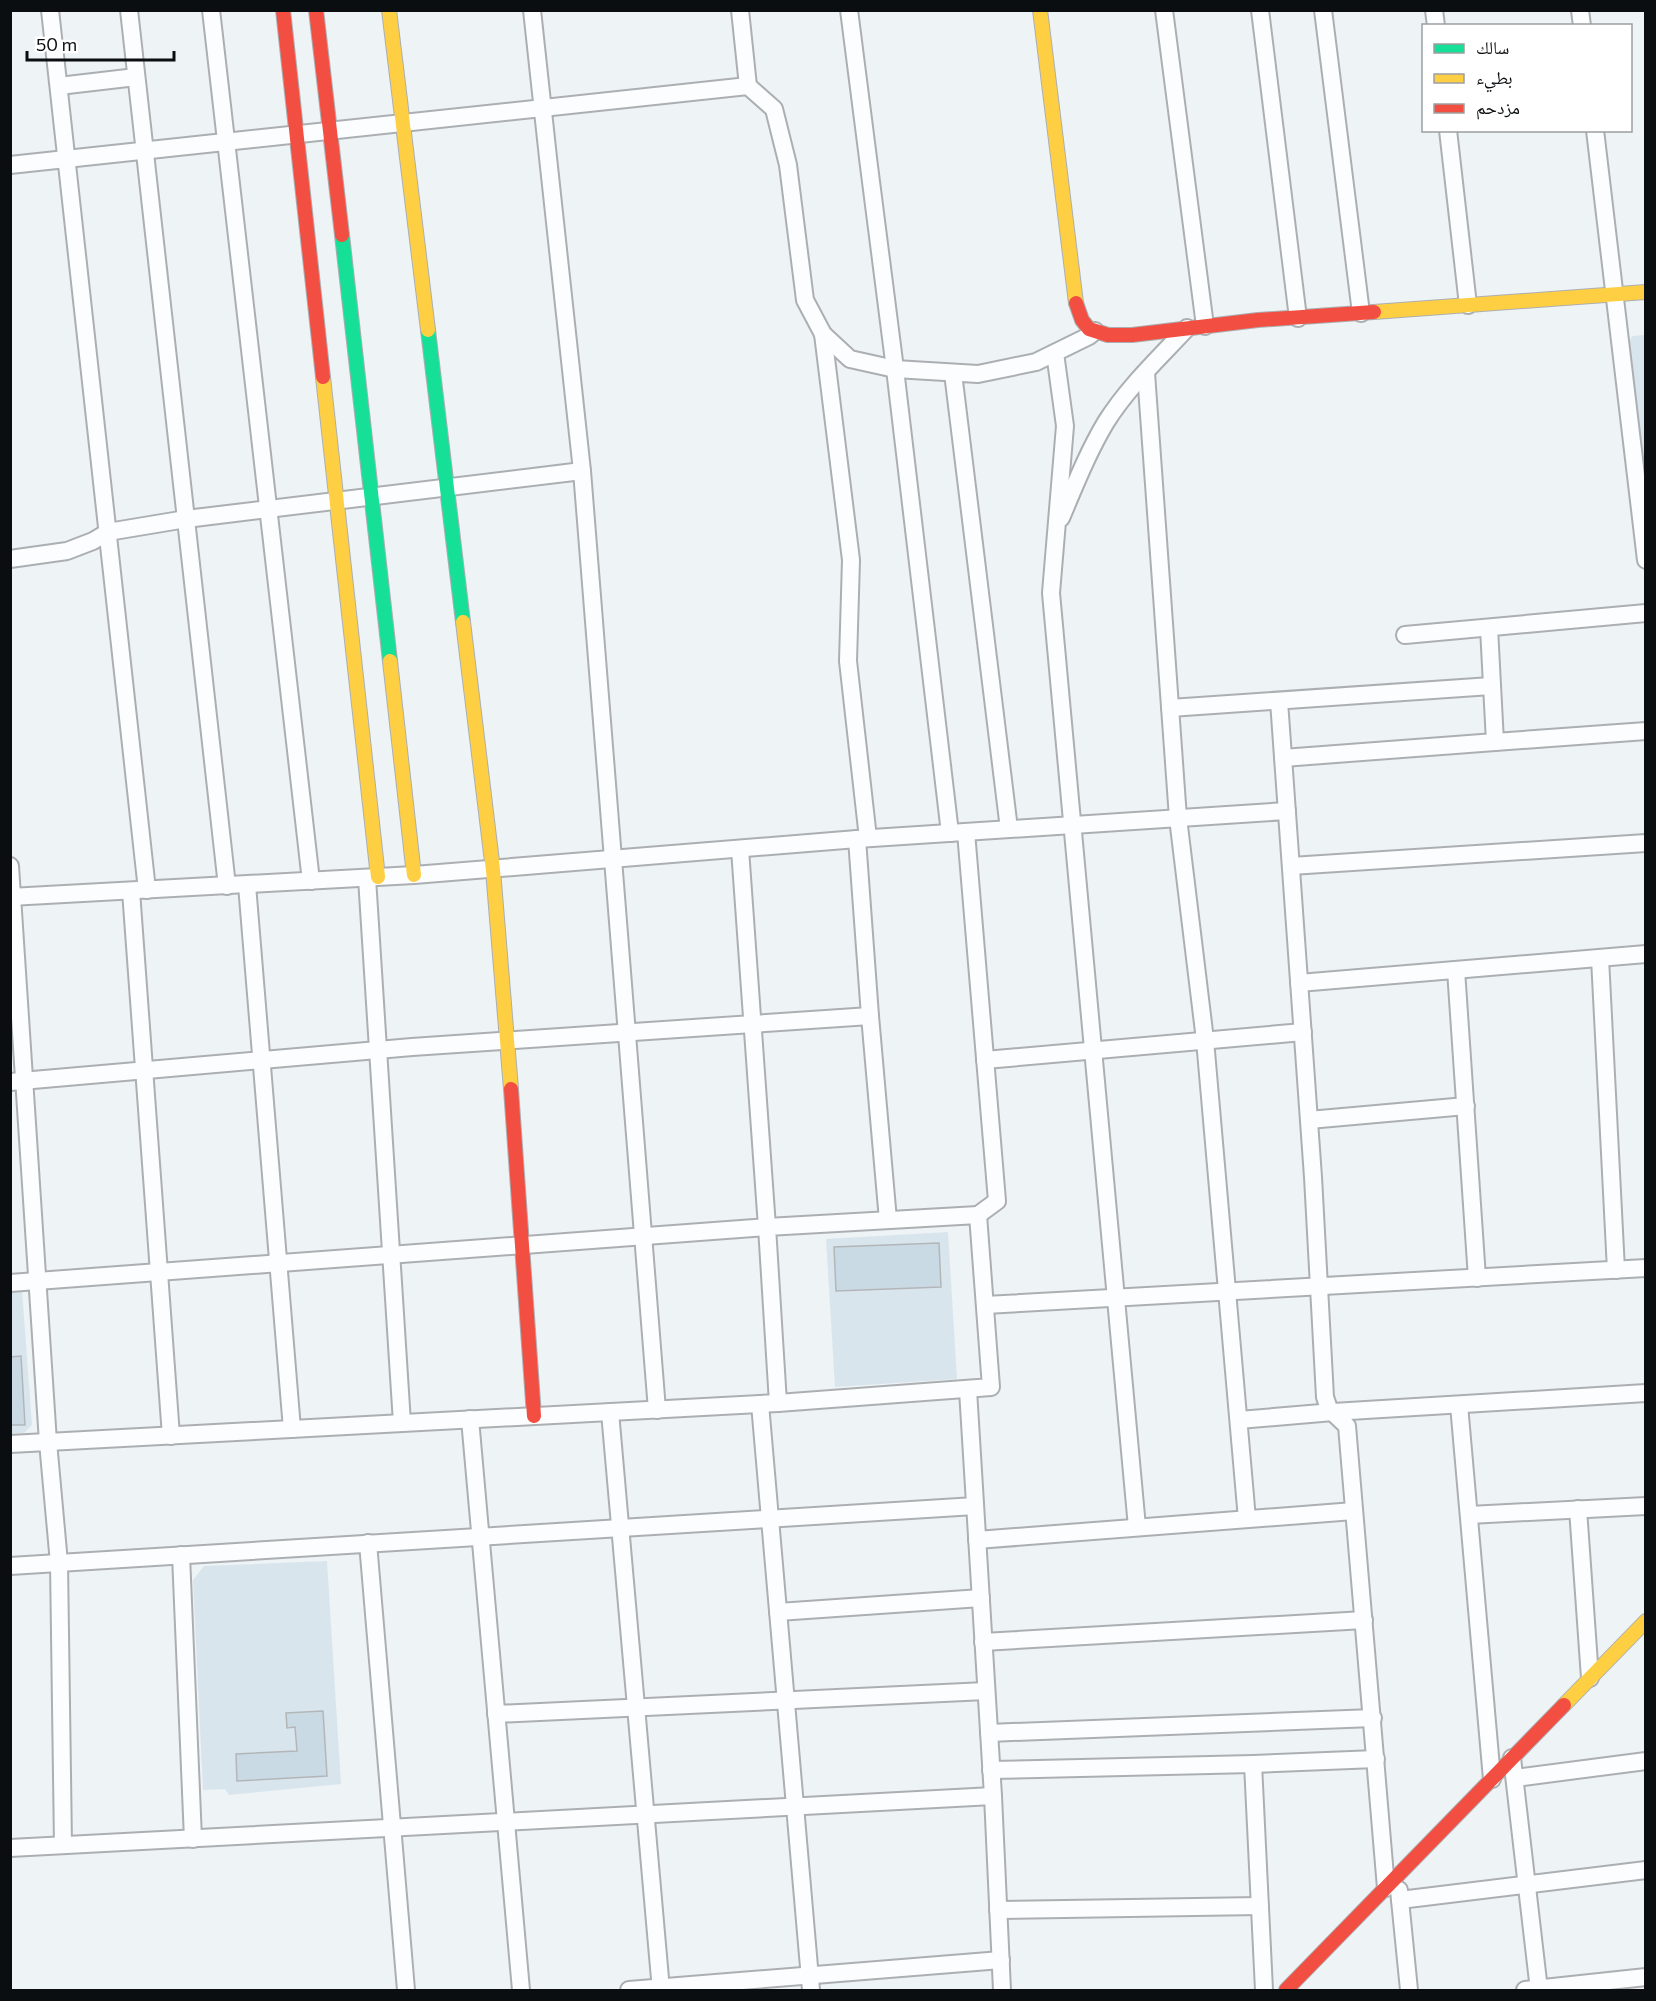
<svg xmlns="http://www.w3.org/2000/svg" width="1656" height="2001" viewBox="0 0 1656 2001" font-family="Commissioner,'Noto Naskh Arabic',sans-serif">
	<style>
		.built { fill: #d9e5ec }
		.building { fill: #cadae4; stroke: #b3b6b9; stroke-width: 1.5 }
		.lines { fill: none; stroke-linecap: round; stroke-linejoin: round }
		.street-casing { stroke: #acafb2; stroke-width: 20 }
		.fast-casing { stroke: #acafb2; stroke-width: 16 }
		.slow-casing { stroke: #acafb2; stroke-width: 16 }
		.jam-casing { stroke: #acafb2; stroke-width: 16 }
		.street { stroke: #fcfdfe; stroke-width: 16 }
		.fast { stroke: #16e098; stroke-width: 14 }
		.slow { stroke: #ffcf43; stroke-width: 14 }
		.jam { stroke: #f24e42; stroke-width: 14 }
	</style>
	<rect width="100%" height="100%" fill="#eef3f6"/>
	<g class="built">
		<polygon points="1645,335 1645,475 1628,346 1632,336"/>
		<polygon points="948,1232 957,1379 835,1387 826,1239"/>
		<polygon points="22,1290 32,1425 24,1433 11,1434 11,1291"/>
		<polygon points="327,1561 341,1784 229,1795 225,1789 203,1790 193,1580 204,1566"/>
	</g>
	<g class="building">
		<polygon points="939,1243 941,1287 836,1291 834,1247"/>
		<polygon points="21,1356 25,1425 10,1425 10,1357"/>
		<polygon points="323,1711 327,1776 237,1781 236,1754 297,1751 295,1727 287,1728 286,1713"/>
	</g>
	<g class="lines">
		<defs>
			<g id="street">
				<polyline points="50,10 147,890"/>
				<polyline points="129,10 227,886"/>
				<polyline points="211,10 311,881"/>
				<polyline points="532,10 582,471 657,1410"/>
				<polyline points="740,10 748,86 774,109 788,165 805,300 823,334 850,359 895,369 978,374 1036,362 1089,336 1095,331"/>
				<polyline points="849,10 895,369 950,833"/>
				<polyline points="1164,10 1205,326"/>
				<polyline points="1260,10 1298,318"/>
				<polyline points="1323,10 1361,313"/>
				<polyline points="1434,10 1436,26"/>
				<polyline points="1580,10 1582,26"/>
				<polyline points="59,86 136,77"/>
				<polyline points="1448,130 1468,305"/>
				<polyline points="1595,130 1646,560"/>
				<polyline points="10,165 748,86"/>
				<polyline points="823,334 851,560 848,661 868,838"/>
				<polyline points="1055,353 1065,426 1051,593 1137,1527"/>
				<polyline points="953,373 1009,829"/>
				<polyline points="1146,373 1178,818 1205,1040 1247,1519"/>
				<path d="M1061,518c14,-33 27,-66 45,-96 22,-35 53,-64 81,-94"/>
				<polyline points="10,559 67,551 93,541 108,532 186,519 582,471"/>
				<polyline points="1405,635 1646,613"/>
				<polyline points="1279,701 1313,1177 1325,1397 1329,1409 1347,1426 1386,1888"/>
				<polyline points="1170,708 1491,686"/>
				<polyline points="1495,742 1646,731"/>
				<polyline points="1283,758 1495,742 1489,628"/>
				<polyline points="966,832 997,1201 978,1215"/>
				<polyline points="857,839 870,1016 888,1220"/>
				<polyline points="10,866 48,1442 59,1563 63,1845"/>
				<polyline points="1291,866 1646,843"/>
				<polyline points="367,878 402,1423"/>
				<polyline points="247,885 292,1429"/>
				<polyline points="131,891 171,1436"/>
				<polyline points="10,897 414,875 857,839 1287,811"/>
				<polyline points="1600,958 1616,1270"/>
				<polyline points="1456,970 1477,1278"/>
				<polyline points="1299,983 1646,954"/>
				<polyline points="985,1060 1303,1032"/>
				<polyline points="10,1082 412,1047 870,1016"/>
				<polyline points="1309,1120 1466,1106"/>
				<polygon points="978,1215 991,1387 778,1403 767,1227"/>
				<polyline points="10,1283 767,1227 740,849"/>
				<polyline points="985,1305 1646,1268"/>
				<polyline points="968,1390 993,1796 1002,1990"/>
				<polyline points="760,1404 811,1990"/>
				<polyline points="1459,1405 1492,1779"/>
				<polyline points="610,1412 661,1990"/>
				<polyline points="470,1419 521,1990"/>
				<polyline points="1239,1420 1333,1412 1646,1393"/>
				<polyline points="10,1444 778,1403"/>
				<polyline points="1578,1509 1590,1678"/>
				<polyline points="1469,1515 1646,1506"/>
				<polyline points="977,1540 1354,1511"/>
				<polyline points="368,1543 406,1990"/>
				<polyline points="181,1555 193,1839"/>
				<polyline points="10,1566 975,1506"/>
				<polyline points="778,1612 981,1598"/>
				<polyline points="983,1642 1364,1620"/>
				<polyline points="496,1714 986,1691"/>
				<polyline points="989,1733 1373,1718"/>
				<polyline points="1512,1758 1539,1990"/>
				<polyline points="1253,1764 1264,1990"/>
				<polyline points="991,1770 1253,1764 1376,1759"/>
				<polyline points="1515,1778 1646,1761"/>
				<polyline points="10,1848 993,1796"/>
				<polyline points="1399,1890 1409,1990"/>
				<polyline points="1400,1900 1646,1870"/>
				<polyline points="998,1910 1260,1906"/>
				<polyline points="629,1990 1001,1960"/>
				<polyline points="1525,1990 1646,1977"/>
			</g>
			<g id="fast">
				<polyline points="342,235 390,661"/>
				<polyline points="428,330 463,622"/>
			</g>
			<g id="slow">
				<polyline points="389,10 428,330"/>
				<polyline points="1040,10 1076,303"/>
				<polyline points="1374,312 1646,292"/>
				<polyline points="323,377 378,877"/>
				<polyline points="463,622 493,870 511,1089"/>
				<polyline points="390,661 414,875"/>
				<polyline points="1564,1705 1646,1621"/>
			</g>
			<g id="jam">
				<polyline points="283,10 323,377"/>
				<polyline points="316,10 342,235"/>
				<polyline points="1076,303 1082,320 1089,329 1108,335 1132,335 1258,320 1374,312"/>
				<polyline points="511,1089 534,1416"/>
				<polyline points="1286,1990 1564,1705"/>
			</g>
		</defs>
		<use href="#street" class="street-casing"/>
		<use href="#fast" class="fast-casing"/>
		<use href="#slow" class="slow-casing"/>
		<use href="#jam" class="jam-casing"/>
		<use href="#street" class="street"/>
		<use href="#fast" class="fast"/>
		<use href="#slow" class="slow"/>
		<use href="#jam" class="jam"/>
	</g>
	<rect width="1656" height="2001" fill="none" stroke="#0a0e10" stroke-width="24"/>
	<rect x="1422" y="24" width="210" height="108" fill="#ffffff" stroke="#9d9f9f" stroke-width="1.5"/>
	<rect x="1434" y="44" width="30" height="9" fill="#16e098" stroke="#9d9f9f" stroke-width="1.5"/>
	<text x="1476" y="54" font-size="18" fill="#0a0e10">سالك</text>
	<rect x="1434" y="74" width="30" height="9" fill="#ffcf43" stroke="#9d9f9f" stroke-width="1.5"/>
	<text x="1476" y="84" font-size="18" fill="#0a0e10">بطيء</text>
	<rect x="1434" y="104" width="30" height="9" fill="#f24e42" stroke="#9d9f9f" stroke-width="1.5"/>
	<text x="1476" y="114" font-size="18" fill="#0a0e10">مزدحم</text>
	<path d="M27 51v9h147v-9" fill="none" stroke="#0a0e10" stroke-width="3"/>
	<text x="36" y="51" font-size="18" fill="#0a0e10" stroke="#ffffff" stroke-width="4.5" paint-order="stroke">50 m</text>
</svg>
